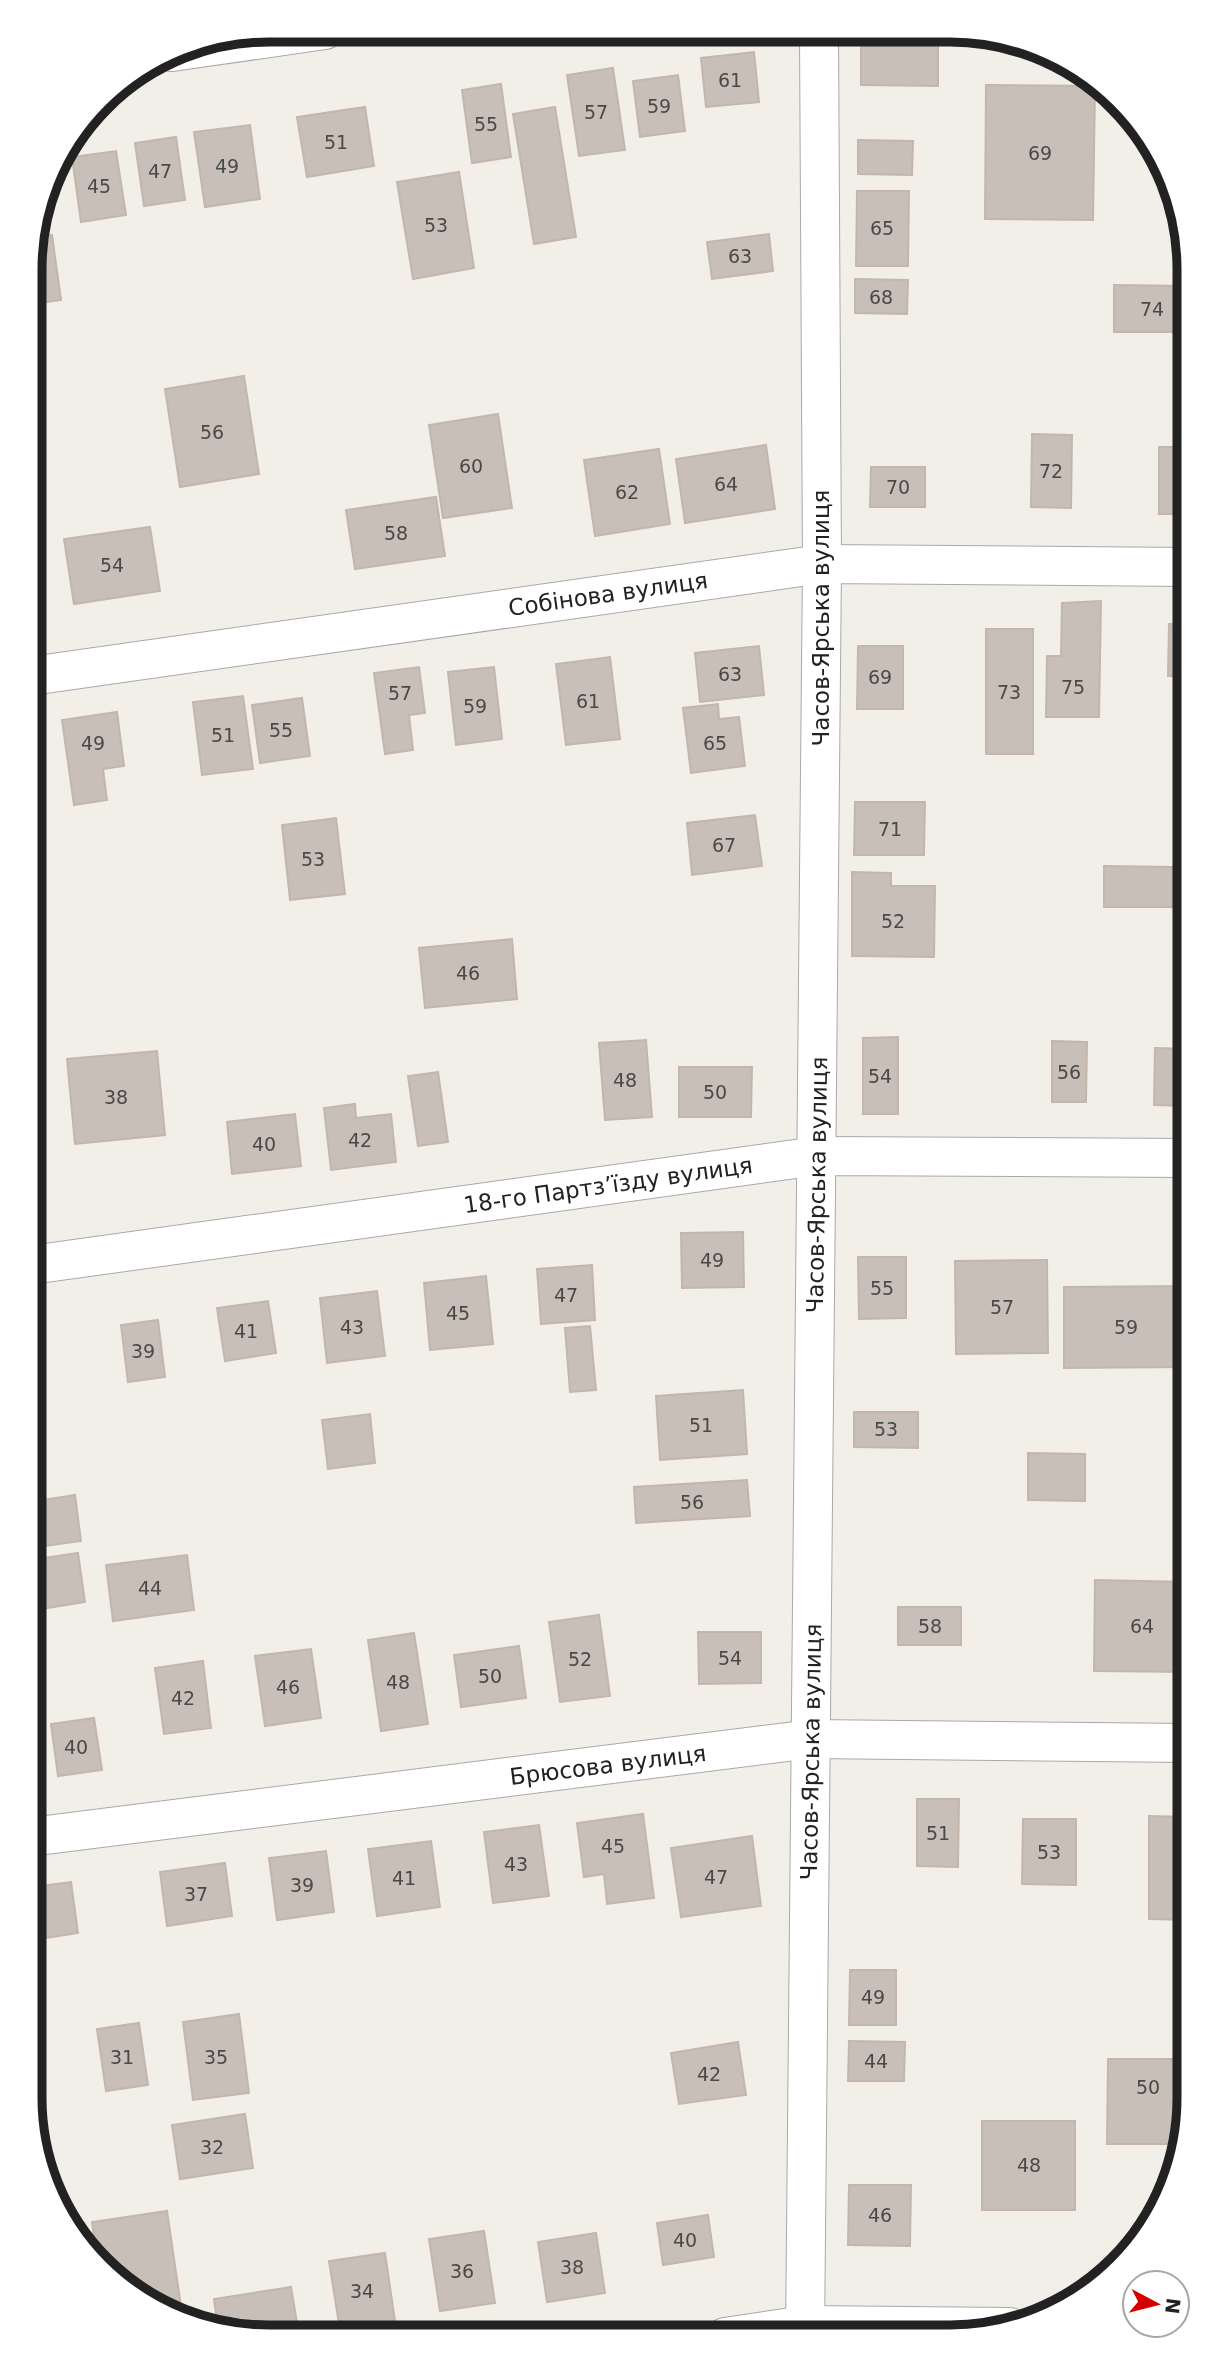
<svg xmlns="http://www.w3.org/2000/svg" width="1219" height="2367" viewBox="0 0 1219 2367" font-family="'DejaVu Sans',sans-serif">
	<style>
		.building { fill: #c7bfb8; stroke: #c4b6ab; stroke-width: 2 }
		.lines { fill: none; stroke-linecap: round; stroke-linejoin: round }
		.minor-casing { stroke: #a9a9a9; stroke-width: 40 }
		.minor { stroke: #fff; stroke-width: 38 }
		.labels { text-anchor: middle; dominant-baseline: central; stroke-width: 5; stroke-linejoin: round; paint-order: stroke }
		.number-label { font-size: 19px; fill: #4b4948 }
		.street-label { font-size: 23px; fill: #222; stroke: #fff }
		.rim { fill: none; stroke: #222; stroke-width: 9 }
	</style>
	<rect width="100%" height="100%" fill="#f2efe9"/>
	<g class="building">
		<polygon points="861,33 938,34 938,86 861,85"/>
		<polygon points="754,52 759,102 706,107 701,58"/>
		<polygon points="613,68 625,150 579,156 567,75"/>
		<polygon points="678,75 685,131 640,137 633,81"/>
		<polygon points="501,84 511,157 472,163 462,90"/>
		<polygon points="986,85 1095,86 1093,220 985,219"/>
		<polygon points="365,107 374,166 307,177 297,117"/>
		<polygon points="555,107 576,237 534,244 513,114"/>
		<polygon points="250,125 260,199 205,207 194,132"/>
		<polygon points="176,137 185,200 144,206 135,143"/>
		<polygon points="858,140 913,141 912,175 858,174"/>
		<polygon points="116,151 126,215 81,222 72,157"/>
		<polygon points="459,172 474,268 413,279 397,182"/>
		<polygon points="857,191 909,191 908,266 856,266"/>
		<polygon points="769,234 773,271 712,279 707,242"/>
		<polygon points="52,235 61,300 32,304 32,238"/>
		<polygon points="855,279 908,280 907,314 855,313"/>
		<polygon points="1114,285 1189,286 1189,332 1114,332"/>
		<polygon points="244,376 259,474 180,487 165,389"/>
		<polygon points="498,414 512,508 443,518 429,425"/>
		<polygon points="1032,434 1072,435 1071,508 1031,507"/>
		<polygon points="766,445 775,509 685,523 676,459"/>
		<rect x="1159" y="447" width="30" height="67"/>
		<polygon points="659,449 670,524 595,536 584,460"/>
		<polygon points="871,467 925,467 925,507 870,507"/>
		<polygon points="436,497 445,556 355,569 346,510"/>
		<polygon points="150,527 160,591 74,604 64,539"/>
		<polygon points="1101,601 1099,717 1046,717 1047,656 1061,656 1062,603"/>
		<polygon points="1169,624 1189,624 1189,677 1168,676"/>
		<rect x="986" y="629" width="47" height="125"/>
		<polygon points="759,646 764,695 700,702 695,653"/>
		<polygon points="858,646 903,646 903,709 857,709"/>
		<polygon points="610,657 620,739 566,745 556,664"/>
		<polygon points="419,667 425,713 409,715 413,750 385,754 374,673"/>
		<polygon points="494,667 502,739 456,745 448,672"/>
		<polygon points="243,696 253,769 202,775 193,702"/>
		<polygon points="302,698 310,756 260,763 252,705"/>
		<polygon points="718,704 719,719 739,717 745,766 691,773 683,708"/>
		<polygon points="117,712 124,766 103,769 107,800 74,805 62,720"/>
		<polygon points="855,802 925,802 924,855 854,855"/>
		<polygon points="755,815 762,866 692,875 687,823"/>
		<polygon points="336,818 345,894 290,900 282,825"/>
		<polygon points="1104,866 1173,867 1173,907 1104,907"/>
		<polygon points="852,872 891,873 891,886 935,886 934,957 852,956"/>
		<polygon points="512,939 517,999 425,1008 419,948"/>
		<polygon points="898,1037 898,1114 863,1114 863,1038"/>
		<polygon points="646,1040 652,1117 605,1120 599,1043"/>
		<polygon points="1052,1041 1087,1042 1086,1102 1052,1102"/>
		<polygon points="1155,1048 1189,1049 1189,1106 1154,1105"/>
		<polygon points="157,1051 165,1135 75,1144 67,1059"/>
		<polygon points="679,1067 752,1067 751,1117 679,1117"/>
		<polygon points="438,1072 448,1142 418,1146 408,1076"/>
		<polygon points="355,1104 356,1118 391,1114 396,1162 331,1170 324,1108"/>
		<polygon points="295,1114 301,1166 232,1174 227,1122"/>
		<polygon points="743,1232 744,1287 682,1288 681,1233"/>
		<polygon points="858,1257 906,1257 906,1318 859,1319"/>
		<polygon points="1047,1260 1048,1353 956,1354 955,1261"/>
		<polygon points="592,1265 595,1320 541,1324 537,1269"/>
		<polygon points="486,1276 493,1344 430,1350 424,1283"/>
		<polygon points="1189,1286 1189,1367 1064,1368 1064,1287"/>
		<polygon points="377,1291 385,1356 327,1363 320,1298"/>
		<polygon points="268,1301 276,1353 225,1361 217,1308"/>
		<polygon points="158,1320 165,1377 128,1382 121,1325"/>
		<polygon points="590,1326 596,1390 570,1392 565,1328"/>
		<polygon points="743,1390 747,1454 660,1460 656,1396"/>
		<polygon points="854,1412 918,1412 918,1448 854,1447"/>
		<polygon points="370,1414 375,1463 328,1469 322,1420"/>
		<polygon points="1028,1453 1085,1454 1085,1501 1028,1500"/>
		<polygon points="747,1480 750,1516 636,1523 634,1487"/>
		<polygon points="75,1495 81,1541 30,1548 30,1502"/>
		<polygon points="78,1553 85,1602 35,1610 30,1560"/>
		<polygon points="187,1555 194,1610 113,1621 106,1565"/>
		<polygon points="1095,1580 1189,1582 1189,1672 1094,1671"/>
		<rect x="898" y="1607" width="63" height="38"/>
		<polygon points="599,1615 610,1696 560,1702 549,1622"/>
		<polygon points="698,1632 761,1632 761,1683 699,1684"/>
		<polygon points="414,1633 428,1724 381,1731 368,1640"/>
		<polygon points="519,1646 526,1698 461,1707 454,1655"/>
		<polygon points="311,1649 321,1718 265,1726 255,1656"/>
		<polygon points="203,1661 211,1728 164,1734 155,1668"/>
		<polygon points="94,1718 102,1770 58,1776 51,1724"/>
		<polygon points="917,1799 959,1799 958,1867 917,1866"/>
		<polygon points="643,1814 654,1898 607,1904 604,1874 584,1877 577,1823"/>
		<polygon points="1149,1816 1189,1817 1189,1920 1149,1919"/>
		<polygon points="1023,1819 1076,1819 1076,1885 1022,1884"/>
		<polygon points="539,1825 549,1896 493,1903 484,1832"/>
		<polygon points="752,1836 761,1906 681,1917 671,1848"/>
		<polygon points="431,1841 440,1907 377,1916 368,1849"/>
		<polygon points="326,1851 334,1912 277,1920 269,1858"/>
		<polygon points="225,1863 232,1916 167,1926 160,1872"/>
		<polygon points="71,1882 78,1933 39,1939 31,1887"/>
		<polygon points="850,1970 896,1970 896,2025 849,2025"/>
		<polygon points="239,2014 249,2093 193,2100 183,2022"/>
		<polygon points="139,2023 148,2085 106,2091 97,2029"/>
		<polygon points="849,2041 905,2042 904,2081 848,2081"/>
		<polygon points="738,2042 746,2095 679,2104 671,2053"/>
		<polygon points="1108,2059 1189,2059 1189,2114 1182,2144 1107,2144"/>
		<polygon points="245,2114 253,2168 180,2179 172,2125"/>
		<rect x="982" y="2121" width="93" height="89"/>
		<polygon points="849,2185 911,2185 910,2246 848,2245"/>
		<polygon points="167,2211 183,2320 112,2278 97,2257 92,2222"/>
		<polygon points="708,2215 714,2257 663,2265 657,2223"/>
		<polygon points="484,2231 495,2303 440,2311 429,2239"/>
		<polygon points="596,2233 605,2293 547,2302 538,2242"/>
		<polygon points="385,2253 395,2321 340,2330 329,2261"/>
		<polygon points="291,2287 299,2335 237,2335 218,2330 214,2299"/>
	</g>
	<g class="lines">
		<defs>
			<g id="minor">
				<polyline points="172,52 325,30"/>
				<polyline points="31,676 822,564 1189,567"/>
				<polyline points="31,1265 817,1156 1189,1158"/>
				<polyline points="30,1837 811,1739 1189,1743"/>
				<polyline points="725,2337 805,2325 1010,2327"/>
				<polyline points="805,2337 822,564 819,33"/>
			</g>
		</defs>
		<use href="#minor" class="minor-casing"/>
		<use href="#minor" class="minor"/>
	</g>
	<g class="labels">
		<g class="number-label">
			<text x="730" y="80">61</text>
			<text x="659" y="106">59</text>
			<text x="596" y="112">57</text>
			<text x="486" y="124">55</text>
			<text x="336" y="142">51</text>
			<text x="1040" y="153">69</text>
			<text x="227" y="166">49</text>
			<text x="160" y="171">47</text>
			<text x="99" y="186">45</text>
			<text x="436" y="225">53</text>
			<text x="882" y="228">65</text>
			<text x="740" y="256">63</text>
			<text x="881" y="297">68</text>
			<text x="1152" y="309">74</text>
			<text x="212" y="432">56</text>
			<text x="471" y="466">60</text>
			<text x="1051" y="471">72</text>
			<text x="726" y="484">64</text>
			<text x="898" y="487">70</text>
			<text x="627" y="492">62</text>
			<text x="396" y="533">58</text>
			<text x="112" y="565">54</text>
			<text x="730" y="674">63</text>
			<text x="880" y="677">69</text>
			<text x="1073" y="687">75</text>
			<text x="1009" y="692">73</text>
			<text x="400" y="693">57</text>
			<text x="588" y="701">61</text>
			<text x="475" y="706">59</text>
			<text x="281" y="730">55</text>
			<text x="223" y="735">51</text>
			<text x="93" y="743">49</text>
			<text x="715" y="743">65</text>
			<text x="890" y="829">71</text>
			<text x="724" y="845">67</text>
			<text x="313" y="859">53</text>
			<text x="893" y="921">52</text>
			<text x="468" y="973">46</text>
			<text x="1069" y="1072">56</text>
			<text x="880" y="1076">54</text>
			<text x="625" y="1080">48</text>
			<text x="715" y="1092">50</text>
			<text x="116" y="1097">38</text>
			<text x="360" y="1140">42</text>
			<text x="264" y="1144">40</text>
			<text x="712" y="1260">49</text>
			<text x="882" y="1288">55</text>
			<text x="566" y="1295">47</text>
			<text x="1002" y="1307">57</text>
			<text x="458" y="1313">45</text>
			<text x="352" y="1327">43</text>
			<text x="1126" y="1327">59</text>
			<text x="246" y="1331">41</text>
			<text x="143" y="1351">39</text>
			<text x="701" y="1425">51</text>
			<text x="886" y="1429">53</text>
			<text x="692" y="1502">56</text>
			<text x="150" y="1588">44</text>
			<text x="930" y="1626">58</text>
			<text x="1142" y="1626">64</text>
			<text x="730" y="1658">54</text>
			<text x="580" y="1659">52</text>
			<text x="490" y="1676">50</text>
			<text x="398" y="1682">48</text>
			<text x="288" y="1687">46</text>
			<text x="183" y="1698">42</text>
			<text x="76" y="1747">40</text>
			<text x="938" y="1833">51</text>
			<text x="613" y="1846">45</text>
			<text x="1049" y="1852">53</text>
			<text x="516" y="1864">43</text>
			<text x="716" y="1877">47</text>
			<text x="404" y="1878">41</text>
			<text x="302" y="1885">39</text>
			<text x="196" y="1894">37</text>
			<text x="873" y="1997">49</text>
			<text x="122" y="2057">31</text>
			<text x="216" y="2057">35</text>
			<text x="876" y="2061">44</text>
			<text x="709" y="2074">42</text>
			<text x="1148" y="2087">50</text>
			<text x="212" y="2147">32</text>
			<text x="1029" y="2165">48</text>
			<text x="880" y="2215">46</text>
			<text x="685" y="2240">40</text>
			<text x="572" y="2267">38</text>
			<text x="462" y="2271">36</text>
			<text x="362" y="2291">34</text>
		</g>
		<g class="street-label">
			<text transform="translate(608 594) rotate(-8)">Собінова вулиця</text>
			<text transform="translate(821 618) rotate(-90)">Часов-Ярська вулиця</text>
			<text transform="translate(608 1185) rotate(-8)">18-го Партз’їзду вулиця</text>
			<text transform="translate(817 1185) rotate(-89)">Часов-Ярська вулиця</text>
			<text transform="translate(811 1752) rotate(-89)">Часов-Ярська вулиця</text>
			<text transform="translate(608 1765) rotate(-7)">Брюсова вулиця</text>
		</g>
	</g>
	<path d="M0 0H1219V2367H0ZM269 42H950A227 227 0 0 1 1177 269V2098A227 227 0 0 1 950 2325H269A227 227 0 0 1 42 2098V269A227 227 0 0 1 269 42Z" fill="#fff" fill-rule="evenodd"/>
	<path class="rim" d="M269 42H950A227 227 0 0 1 1177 269V2098A227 227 0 0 1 950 2325H269A227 227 0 0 1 42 2098V269A227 227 0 0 1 269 42Z"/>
	<g transform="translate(1156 2304) rotate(97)"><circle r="33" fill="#ffffff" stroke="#a7a7a7" stroke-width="2"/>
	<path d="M0-5L12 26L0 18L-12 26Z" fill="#d40000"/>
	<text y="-10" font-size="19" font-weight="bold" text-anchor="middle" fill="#222222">N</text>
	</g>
</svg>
